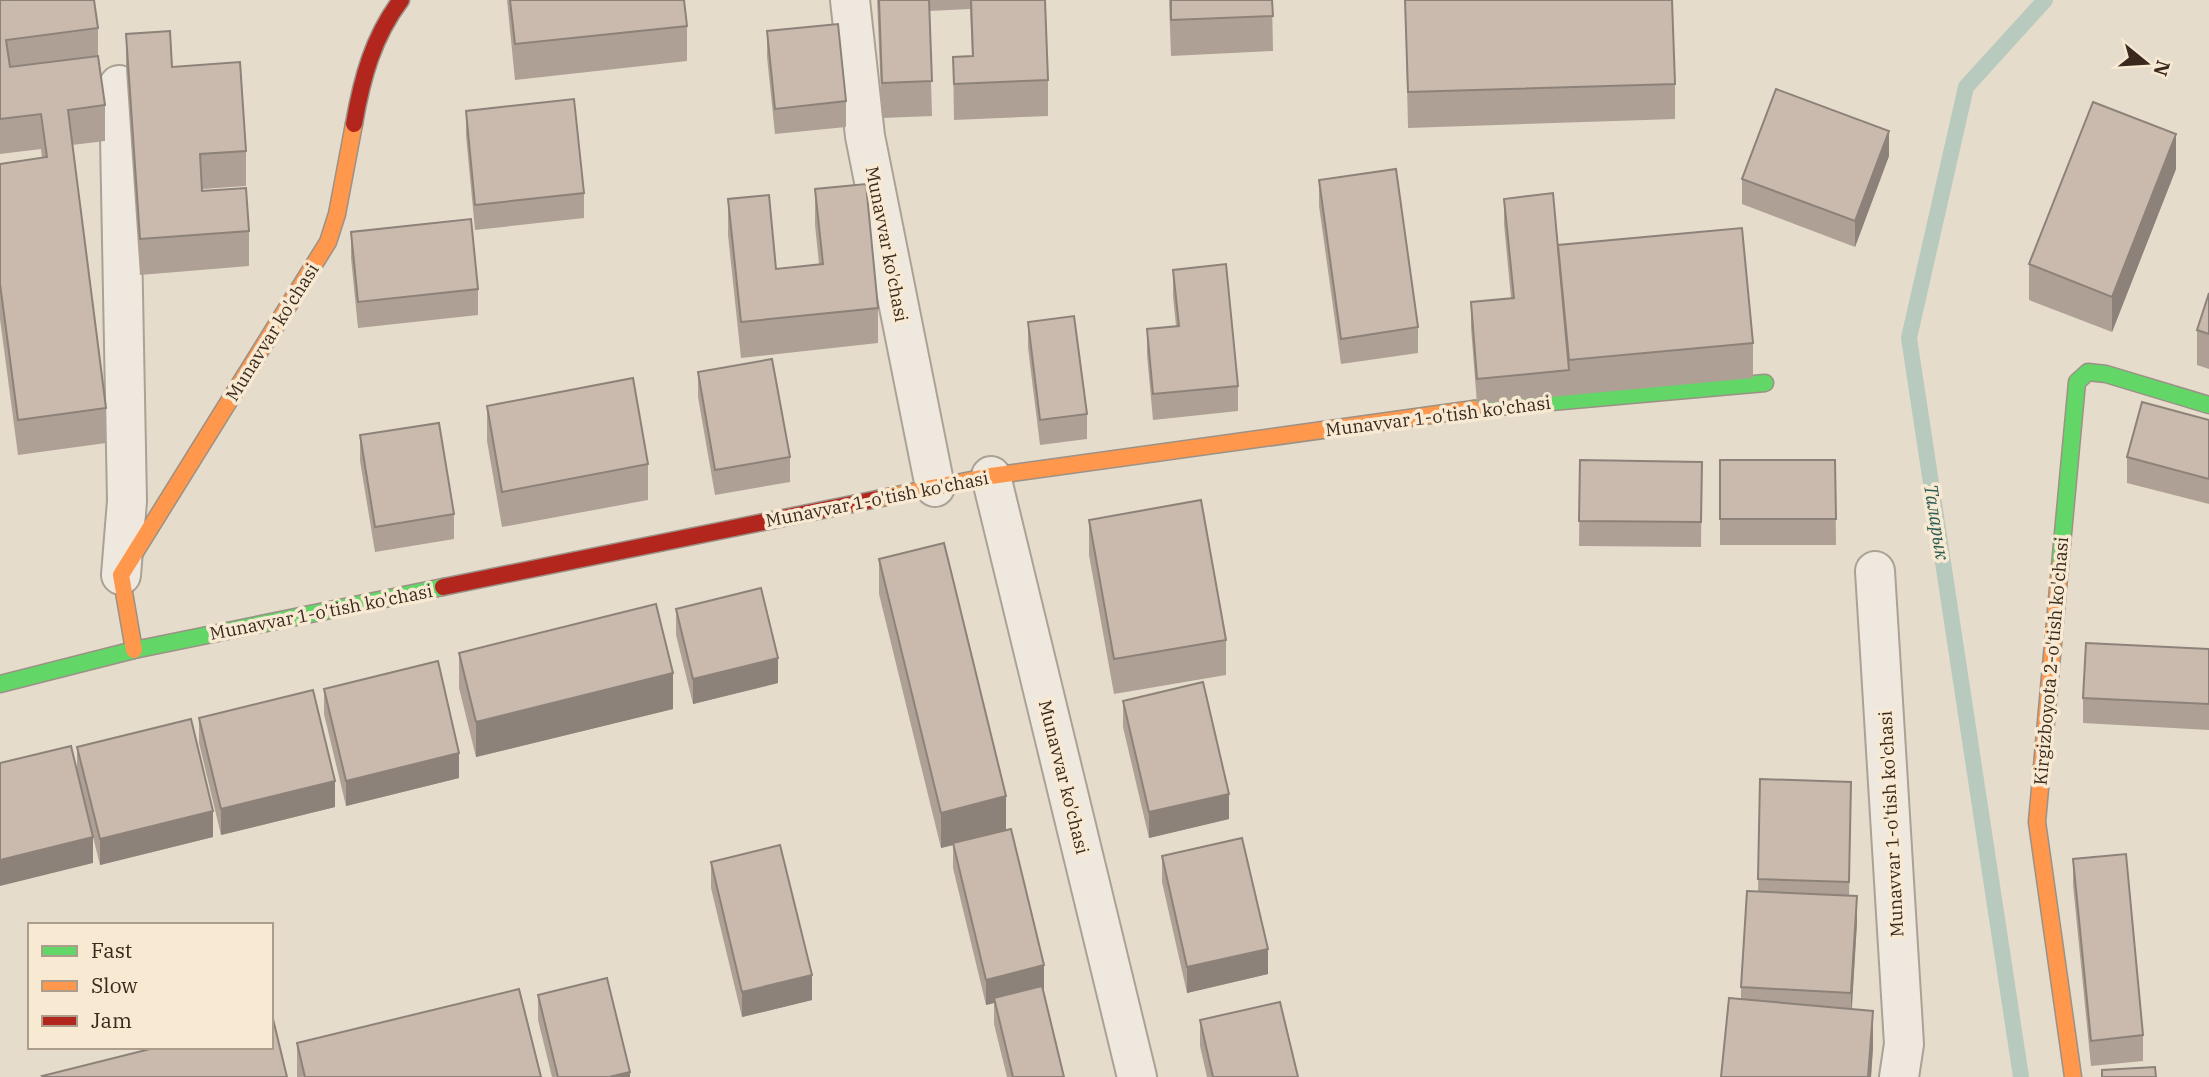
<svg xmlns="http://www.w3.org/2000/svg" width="2209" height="1077" viewBox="0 0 2209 1077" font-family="'IBM Plex Serif',serif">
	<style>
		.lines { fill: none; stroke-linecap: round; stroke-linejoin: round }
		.stream { stroke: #b8cabe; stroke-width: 16 }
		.street-casing { stroke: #aba195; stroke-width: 42 }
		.fast-casing { stroke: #9b9186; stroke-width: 19 }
		.slow-casing { stroke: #9b9186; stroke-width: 19 }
		.jam-casing { stroke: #9b9186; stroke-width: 19 }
		.street { stroke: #eee8de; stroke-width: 38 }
		.fast { stroke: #63d668; stroke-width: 16 }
		.slow { stroke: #ff974d; stroke-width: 16 }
		.jam { stroke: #b3261e; stroke-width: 16 }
		.wall { fill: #aea095 }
		.shaded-wall { fill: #8d8279 }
		.building { fill: #cabaad; stroke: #8d8279; stroke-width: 2 }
		.labels { text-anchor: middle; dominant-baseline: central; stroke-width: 7; stroke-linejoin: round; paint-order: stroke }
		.street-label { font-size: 18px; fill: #3b291d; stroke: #f8ead2 }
		.water-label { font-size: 19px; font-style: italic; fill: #2b5b55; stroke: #f8ead2 }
	</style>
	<rect width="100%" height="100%" fill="#e6dccc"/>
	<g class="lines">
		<polyline class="stream" points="2021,1077 1909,338 1966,87 2045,0"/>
		<defs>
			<g id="street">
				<polyline points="850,0 865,136 935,487"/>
				<polyline points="119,85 127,501 121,575"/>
				<polyline points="991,476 1137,1077"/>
				<polyline points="1875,571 1904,1044 1899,1077"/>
			</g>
			<g id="fast">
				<polyline points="1474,409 1765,383"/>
				<polyline points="2060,566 2077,382 2088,372 2106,374 2209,405"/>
				<polyline points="0,684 134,650 443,587"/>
			</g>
			<g id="slow">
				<polyline points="877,499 991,476 1474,409"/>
				<polyline points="2060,566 2037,822 2073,1077"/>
				<polyline points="134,650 121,575 328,242 337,214 354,124"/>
			</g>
			<g id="jam">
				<path d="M354,124c8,-46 19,-87 47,-124"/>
				<polyline points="443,587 877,499"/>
			</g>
		</defs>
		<use href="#street" class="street-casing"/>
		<use href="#fast" class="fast-casing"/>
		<use href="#slow" class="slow-casing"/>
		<use href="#jam" class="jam-casing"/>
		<use href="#street" class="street"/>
		<use href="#fast" class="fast"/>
		<use href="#slow" class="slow"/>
		<use href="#jam" class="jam"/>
	</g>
	<g class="wall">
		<polygon points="0,0 98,28 98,56 105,105 105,141 72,145 106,408 106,443 18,455 0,319 0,164 42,158 41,149 0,154"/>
		<polygon points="507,0 684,0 687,26 687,61 515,80"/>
		<polygon points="877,0 1045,0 1048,80 1048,116 954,120 953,57 972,56 970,9 929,11 932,116 882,118"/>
		<polygon points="1169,0 1272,0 1273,51 1171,56"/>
		<polygon points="1405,0 1672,0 1675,84 1675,119 1408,128"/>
		<polygon points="767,31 846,101 846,127 775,134 767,57"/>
		<polygon points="126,34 172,67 246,151 246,186 202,189 202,191 249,231 249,266 140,275 126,69"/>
		<polygon points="466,111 584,193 584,218 475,230 466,136"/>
		<polygon points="1889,156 1855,247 1742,204 1742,179"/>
		<polygon points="2176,169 2112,332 2029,300 2029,264"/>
		<polygon points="1319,180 1418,327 1418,353 1341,364 1319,206"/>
		<polygon points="815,189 878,308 878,343 741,358 728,235 728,199 776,269 819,264 815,225"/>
		<polygon points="1504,199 1558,250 1753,343 1753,378 1477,404 1471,328 1471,302 1511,298 1504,224"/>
		<polygon points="351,232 478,289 478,315 358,328 351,258"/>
		<polygon points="1173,270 1238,386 1238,411 1153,420 1147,355 1147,329 1176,326 1173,296"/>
		<polygon points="2209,293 2209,369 2197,365 2197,330"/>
		<polygon points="1028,322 1087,414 1087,439 1040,445 1028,348"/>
		<polygon points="698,372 790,457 790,482 715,495 698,397"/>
		<polygon points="487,406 648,464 648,500 502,527 487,441"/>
		<polygon points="2209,420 2209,504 2127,483 2127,457"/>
		<polygon points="360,435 454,514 454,539 375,552 360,461"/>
		<polygon points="1580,460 1702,462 1701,547 1579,546"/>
		<polygon points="1720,460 1835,460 1836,545 1720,545"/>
		<polygon points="1089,520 1226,640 1226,675 1114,694 1089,555"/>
		<polygon points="879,559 1006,830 1064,1077 1007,1077 994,1024 994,1003 986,1005 953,868 953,845 941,848 879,594"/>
		<polygon points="676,609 778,683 693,704 676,635"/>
		<polygon points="2209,649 2209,730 2083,723 2083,698"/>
		<polygon points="459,653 673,709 476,757 459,688"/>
		<polygon points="324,689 459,778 346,806 324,714"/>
		<polygon points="1123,701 1229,819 1149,838 1123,727"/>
		<polygon points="199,718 335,807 221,835 199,743"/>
		<polygon points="77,747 213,837 100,865 77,773"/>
		<polygon points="1760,779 1851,807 1849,896 1857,922 1852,1009 1873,1047 1871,1077 1721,1077 1741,999 1741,987 1758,891"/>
		<polygon points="1162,856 1268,974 1187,993 1162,882"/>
		<polygon points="2073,859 2143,1035 2143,1061 2091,1066 2073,885"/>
		<polygon points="711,862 812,1000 742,1017 711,888"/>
		<polygon points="538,995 630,1077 552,1077 538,1020"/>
		<polygon points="1200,1020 1298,1077 1207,1077 1200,1046"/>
		<polygon points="297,1043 541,1077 297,1077"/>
	</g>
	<g class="shaded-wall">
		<polygon points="1889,131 1889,156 1855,247 1855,221"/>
		<polygon points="2176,134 2176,169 2112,332 2112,297"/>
		<polygon points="778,658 778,683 693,704 693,679"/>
		<polygon points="673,673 673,709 476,757 476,722"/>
		<polygon points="459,753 459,778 346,806 346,781"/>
		<polygon points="335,781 335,807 221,835 221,809"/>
		<polygon points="1229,794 1229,819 1149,838 1149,812"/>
		<polygon points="1006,796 1006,832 941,848 941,813"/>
		<polygon points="213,811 213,837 100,865 100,839"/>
		<polygon points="93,837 93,863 0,886 0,860"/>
		<polygon points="1857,896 1857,922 1851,1018 1851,993"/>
		<polygon points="1268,949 1268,974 1187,993 1187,967"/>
		<polygon points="1044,965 1044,991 995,1003 994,998 994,1003 986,1005 986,980"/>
		<polygon points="812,975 812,1000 742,1017 742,992"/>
		<polygon points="1873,1011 1873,1047 1871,1077 1868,1077"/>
		<polygon points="630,1072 630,1077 609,1077"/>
	</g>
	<g class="building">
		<polygon points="0,0 94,0 98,28 6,40 10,67 98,56 105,105 68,110 106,408 18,420 0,284 0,164 47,157 41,114 0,119"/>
		<polygon points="510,0 684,0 687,26 515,44"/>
		<polygon points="879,0 929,0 932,81 882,83"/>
		<polygon points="971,0 1045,0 1048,80 954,84 953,57 973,56"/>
		<polygon points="1171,0 1272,0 1273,16 1171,20"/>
		<polygon points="1405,0 1672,0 1675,84 1408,92"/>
		<polygon points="838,24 846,101 775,109 767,31"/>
		<polygon points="170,31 172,67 240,62 246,151 200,154 202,191 246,188 249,231 140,239 126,34"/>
		<polygon points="1776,89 1889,131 1855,221 1742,179"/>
		<polygon points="574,99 584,193 475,205 466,111"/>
		<polygon points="2093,102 2176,134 2112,297 2029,264"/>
		<polygon points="1396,169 1418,327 1341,339 1319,180"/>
		<polygon points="866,184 878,308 741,322 728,199 769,195 776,269 823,264 815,189"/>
		<polygon points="1553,193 1569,370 1477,379 1471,302 1514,298 1504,199"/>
		<polygon points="471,219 478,289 358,302 351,232"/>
		<polygon points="1742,228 1753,343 1569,360 1558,245"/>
		<polygon points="1226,264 1238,386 1153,394 1147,329 1179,326 1173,270"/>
		<polygon points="2209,293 2209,334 2197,330"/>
		<polygon points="1074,316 1087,414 1040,420 1028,322"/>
		<polygon points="772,359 790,457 715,470 698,372"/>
		<polygon points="633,378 648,464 502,492 487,406"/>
		<polygon points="2142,402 2209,420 2209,479 2127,457"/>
		<polygon points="439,423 454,514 375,527 360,435"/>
		<polygon points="1580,460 1702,462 1701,522 1579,521"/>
		<polygon points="1720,460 1835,460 1836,519 1720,519"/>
		<polygon points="1201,500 1226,640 1114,659 1089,520"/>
		<polygon points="944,543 1006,796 941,813 879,559"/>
		<polygon points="761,588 778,658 693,679 676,609"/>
		<polygon points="656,604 673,673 476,722 459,653"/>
		<polygon points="2086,643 2209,649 2209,704 2083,698"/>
		<polygon points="438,661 459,753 346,781 324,689"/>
		<polygon points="1203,682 1229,794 1149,812 1123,701"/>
		<polygon points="313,690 335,781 221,809 199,718"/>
		<polygon points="191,719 213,811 100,839 77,747"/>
		<polygon points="71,746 93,837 0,860 0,763"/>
		<polygon points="1760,779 1851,782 1849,882 1758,879"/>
		<polygon points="1011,829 1044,965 986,980 953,843"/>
		<polygon points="1242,838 1268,949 1187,967 1162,856"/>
		<polygon points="780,845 812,975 742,992 711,862"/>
		<polygon points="2126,854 2143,1035 2091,1041 2073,859"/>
		<polygon points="1747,891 1857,896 1851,993 1741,987"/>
		<polygon points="607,978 630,1072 609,1077 558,1077 538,995"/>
		<polygon points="1042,986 1064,1077 1013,1077 994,998"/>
		<polygon points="519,989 541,1077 305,1077 297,1043"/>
		<polygon points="1729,998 1873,1011 1868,1077 1721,1077"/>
		<polygon points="1280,1002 1298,1077 1213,1077 1200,1020"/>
		<polygon points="271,1019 273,1019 287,1077 43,1077 42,1076 158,1047 271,1047"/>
		<polygon points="2155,1067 2156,1077 2102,1077 2102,1070"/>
	</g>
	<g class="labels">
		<g class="street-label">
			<text transform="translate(887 244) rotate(79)">Munavvar ko'chasi</text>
			<text transform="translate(272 332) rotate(-58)">Munavvar ko'chasi</text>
			<text transform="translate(1438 416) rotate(-7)">Munavvar 1-o'tish ko'chasi</text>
			<text transform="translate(877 499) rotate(-11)">Munavvar 1-o'tish ko'chasi</text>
			<text transform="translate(321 612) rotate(-11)">Munavvar 1-o'tish ko'chasi</text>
			<text transform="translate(2051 661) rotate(-85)">Kirgizboyota 2-o'tish ko'chasi</text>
			<text transform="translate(1064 777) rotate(76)">Munavvar ko'chasi</text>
			<text transform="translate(1891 824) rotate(-93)">Munavvar 1-o'tish ko'chasi</text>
		</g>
		<g class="water-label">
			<text transform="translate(1937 522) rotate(81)">Таларык</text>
		</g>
	</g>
	<rect x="28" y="923" width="245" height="126" fill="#f8ead2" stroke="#ac9d8a" stroke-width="2"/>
	<rect x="42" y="946" width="35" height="10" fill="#63d668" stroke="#ac9d8a" stroke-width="2"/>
	<text x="91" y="958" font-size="21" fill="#3b291d">Fast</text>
	<rect x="42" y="981" width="35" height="10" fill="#ff974d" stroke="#ac9d8a" stroke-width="2"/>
	<text x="91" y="993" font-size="21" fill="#3b291d">Slow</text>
	<rect x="42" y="1016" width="35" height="10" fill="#b3261e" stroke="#ac9d8a" stroke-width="2"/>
	<text x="91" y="1028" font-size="21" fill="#3b291d">Jam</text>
	<g transform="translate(2146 63) rotate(108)" stroke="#f8ead2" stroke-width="5" paint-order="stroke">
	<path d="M0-5L12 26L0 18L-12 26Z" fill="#3b291d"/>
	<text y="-10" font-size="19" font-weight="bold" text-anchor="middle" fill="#3b291d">N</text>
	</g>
</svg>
